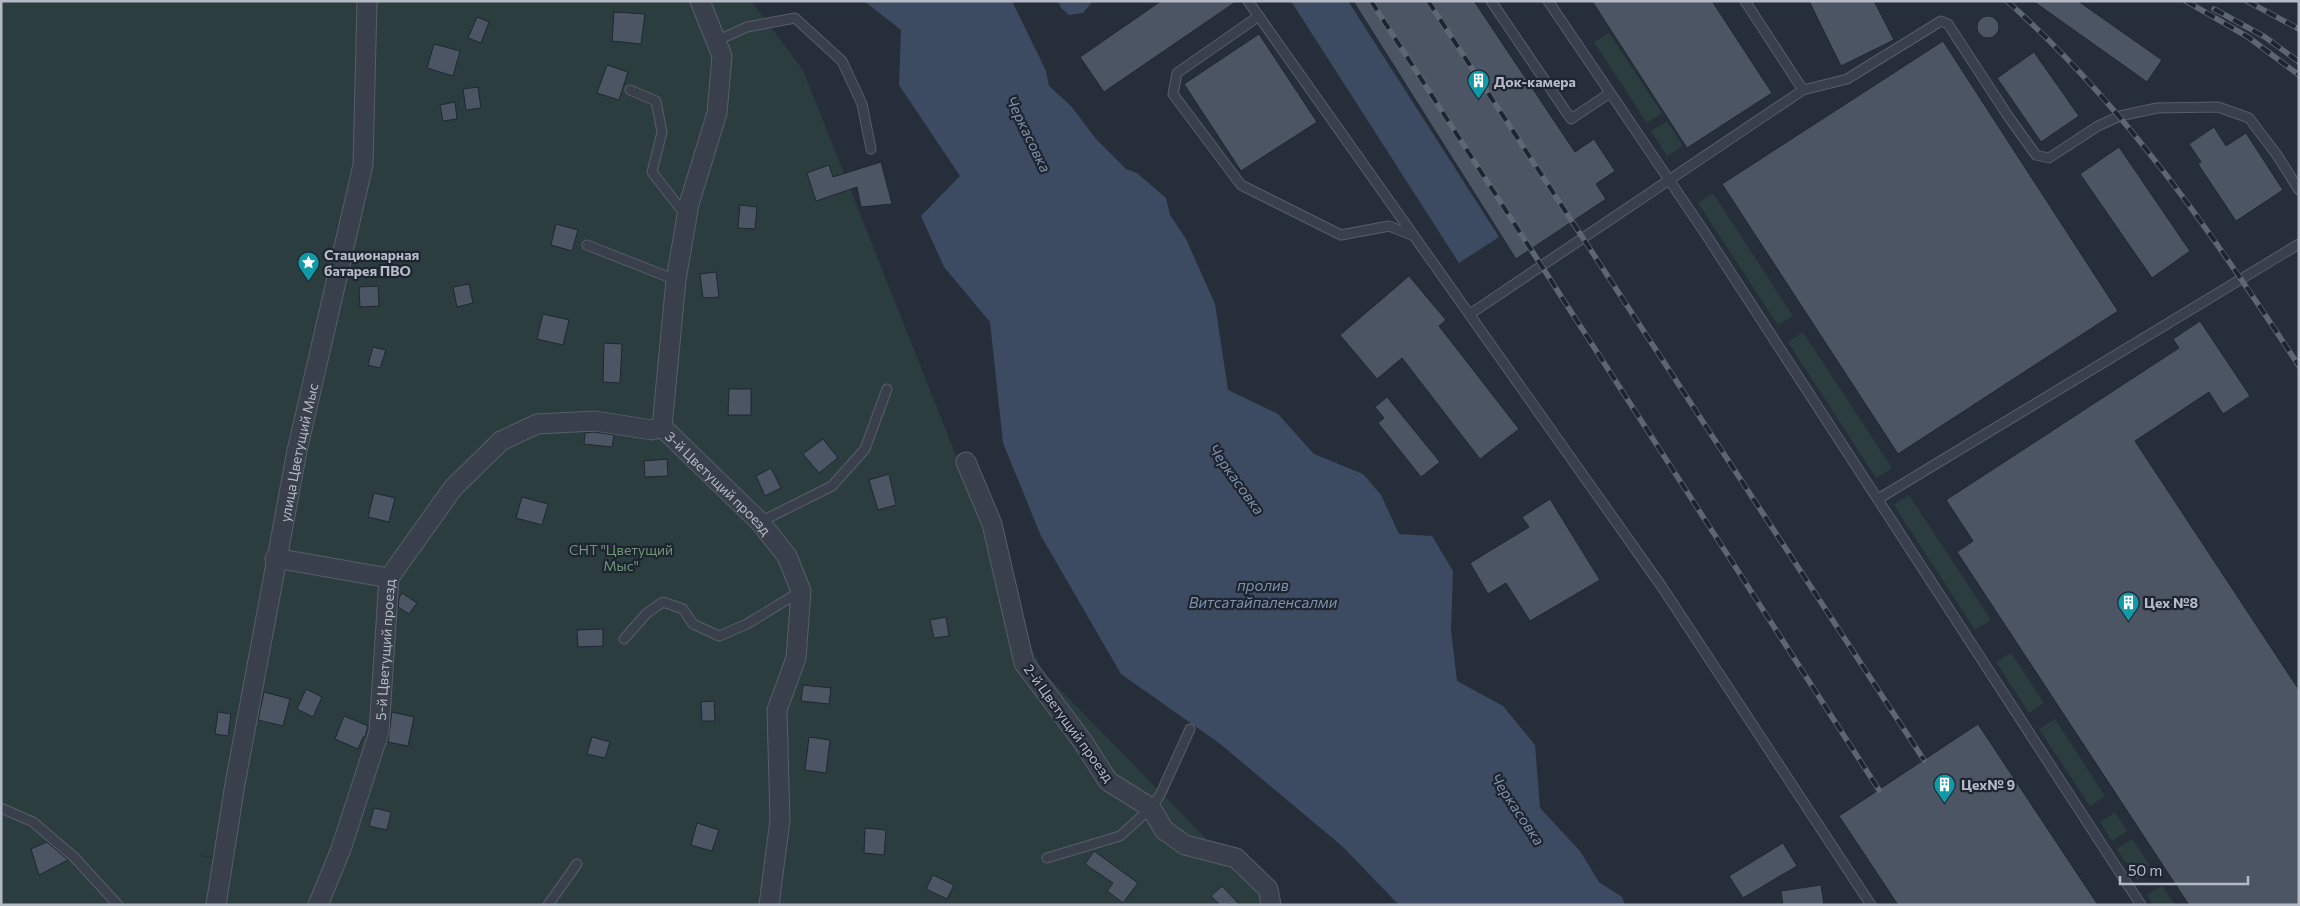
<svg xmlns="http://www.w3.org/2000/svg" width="2300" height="906" viewBox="0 0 2300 906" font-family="Commissioner,sans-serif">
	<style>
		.green { fill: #2b3d3e }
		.water { fill: #3d4b62 }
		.building { fill: #4c5563; stroke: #202732 }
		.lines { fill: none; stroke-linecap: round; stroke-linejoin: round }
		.lane-casing { stroke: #575e69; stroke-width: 11 }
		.street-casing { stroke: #575e69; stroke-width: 21 }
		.lane { stroke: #39404b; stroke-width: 9 }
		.street { stroke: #39404b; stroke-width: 19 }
		.rail-casing { stroke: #5e6673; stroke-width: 5.5 }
		.rail { stroke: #1e2530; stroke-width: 4; stroke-dasharray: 11; stroke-linecap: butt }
		.labels { text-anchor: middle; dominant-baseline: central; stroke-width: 4.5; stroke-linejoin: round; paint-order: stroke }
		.poi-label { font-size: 14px; font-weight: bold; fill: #b5bbc6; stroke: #1e2530; text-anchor: start }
		.street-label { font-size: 14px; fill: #b5bbc6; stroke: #1e2530 }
		.park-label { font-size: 14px; fill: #6e9578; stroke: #1e2530 }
		.water-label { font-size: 15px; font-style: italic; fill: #7f91ab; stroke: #1e2530 }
	</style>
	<rect width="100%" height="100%" fill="#262e3a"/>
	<g class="green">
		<polygon points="1,1 751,1 803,70 1041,670 1271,905 216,905 224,858 196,855 218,859 209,905 1,905"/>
		<polygon points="1609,33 1662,113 1647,123 1594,42"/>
		<polygon points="1667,121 1683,146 1667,156 1651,131"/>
		<polygon points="1713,193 1793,316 1778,325 1698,203"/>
		<polygon points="1803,332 1892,468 1876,478 1788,342"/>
		<polygon points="1909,495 1991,620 1975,630 1894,505"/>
		<polygon points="2011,653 2044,703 2029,713 1996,662"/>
		<polygon points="2055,719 2105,796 2090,806 2039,729"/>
		<polygon points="2115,812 2127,831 2112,841 2100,822"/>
		<polygon points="2132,839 2153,870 2137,880 2117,849"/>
		<polygon points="2162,885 2175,905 2153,905 2147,895"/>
	</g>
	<g class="water">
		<polygon points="864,1 1012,1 1046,71 1049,86 1071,106 1096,139 1126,169 1137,173 1166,198 1170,215 1186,239 1215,304 1228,390 1278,414 1314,454 1363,474 1381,495 1399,534 1432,536 1453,571 1451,630 1457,681 1503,706 1535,745 1540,808 1580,851 1599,882 1622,897 1625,905 1399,905 1342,846 1219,743 1121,674 1041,536 1003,443 990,322 944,267 921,216 960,176 899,85 901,30"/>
		<polygon points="1058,1 1093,1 1083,13 1069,15 1061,8"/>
		<polygon points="1291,1 1348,1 1499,237 1459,263"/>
	</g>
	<g class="building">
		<polygon points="1161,1 1237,1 1104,92 1080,57"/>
		<polygon points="1353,1 1474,1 1575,152 1594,139 1615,171 1596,184 1606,199 1516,259"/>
		<polygon points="1592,1 1712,1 1772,93 1687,148"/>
		<polygon points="1809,1 1874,1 1894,40 1841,66"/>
		<polygon points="2033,1 2078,1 2162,60 2147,82"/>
		<polygon points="614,12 645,14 641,44 612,41"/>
		<circle cx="1988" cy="27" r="11"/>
		<polygon points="477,17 489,22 481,43 468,38"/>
		<polygon points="1259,34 1317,122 1241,171 1184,84"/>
		<polygon points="1943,41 2118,311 1898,454 1722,184"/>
		<polygon points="434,44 460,51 453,76 427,68"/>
		<polygon points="2034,52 2079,116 2041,142 1997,78"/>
		<polygon points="607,65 628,72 619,100 597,93"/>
		<polygon points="478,87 481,108 466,110 463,89"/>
		<polygon points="455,102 457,119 443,121 440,105"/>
		<polygon points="2214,127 2226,146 2246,133 2283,190 2236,221 2198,164 2201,162 2189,144"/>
		<polygon points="2119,147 2190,251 2152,278 2080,174"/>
		<polygon points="881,162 892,204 861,207 857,187 816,201 807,173 829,165 833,177"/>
		<polygon points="740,205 757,207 755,229 738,228"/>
		<polygon points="556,224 578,230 572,251 551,245"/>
		<polygon points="716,272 719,297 703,298 700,274"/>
		<polygon points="1409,276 1446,320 1439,326 1519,429 1480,459 1402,358 1377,379 1340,335"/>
		<polygon points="469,284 473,303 457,307 453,287"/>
		<polygon points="378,286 379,306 360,307 359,287"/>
		<polygon points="543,314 569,320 563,345 537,339"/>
		<polygon points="2200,321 2250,396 2223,414 2209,392 2135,441 2299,690 2299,905 2189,905 1957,552 1973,541 1946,500 2179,348 2173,339"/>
		<polygon points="604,343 622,344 620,383 603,382"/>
		<polygon points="373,347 386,350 380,368 368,365"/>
		<polygon points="729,389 751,389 751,415 728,415"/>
		<polygon points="1387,397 1440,462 1421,477 1378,423 1384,418 1375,407"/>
		<polygon points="594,432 614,435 612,447 584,444 585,433"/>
		<polygon points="823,439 838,458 819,473 803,454"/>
		<polygon points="667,459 668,476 645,477 644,461"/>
		<polygon points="771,468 781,488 765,496 756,476"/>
		<polygon points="889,474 896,505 878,510 869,480"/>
		<polygon points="374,493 395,498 389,522 368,517"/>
		<polygon points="522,497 548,504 542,525 516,518"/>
		<polygon points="1550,499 1600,580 1530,621 1506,583 1488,594 1470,563 1529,527 1522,517"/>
		<polygon points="402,593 417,603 409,614 398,607 399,598"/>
		<polygon points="946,617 949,636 934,638 930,620"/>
		<polygon points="603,629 603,646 578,647 577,630"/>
		<polygon points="803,685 831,688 829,704 801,701"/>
		<polygon points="306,689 322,697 313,717 297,709"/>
		<polygon points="264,692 290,699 283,726 258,720"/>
		<polygon points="714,701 715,721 702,721 701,702"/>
		<polygon points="218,712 231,714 228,736 215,734"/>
		<polygon points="392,712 414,717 408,746 388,742"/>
		<polygon points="344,716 368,726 365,737 363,737 358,749 335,739"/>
		<polygon points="1978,724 2098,905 1898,905 1839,816"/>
		<polygon points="592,737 610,742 605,758 587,754"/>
		<polygon points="809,737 830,740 826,773 805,770"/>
		<polygon points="374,808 391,812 387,830 369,826"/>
		<polygon points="697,823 719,830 712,851 691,845"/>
		<polygon points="865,828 886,830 884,855 864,853"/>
		<polygon points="47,842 68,860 39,875 31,849"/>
		<polygon points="1783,843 1797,866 1743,898 1729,876"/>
		<polygon points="1094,851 1138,883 1123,903 1107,891 1113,883 1085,864"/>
		<polygon points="933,875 954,885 947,899 926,889"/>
		<polygon points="1821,885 1824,905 1783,905 1781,891"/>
		<polygon points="1222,886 1240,905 1220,905 1211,896"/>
	</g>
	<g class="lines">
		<defs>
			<g id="lane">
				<polyline points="1248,1 1662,587 1871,905"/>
				<polyline points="1491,1 1571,119 1610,93"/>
				<polyline points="1548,1 1703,230 2141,905"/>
				<polyline points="1259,16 1177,73 1173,94 1241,185 1341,235 1389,226 1414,236"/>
				<polyline points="716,41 747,27 795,18 842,61 862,104 871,149"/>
				<polyline points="630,90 656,101 662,132 652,172 686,216"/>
				<polyline points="1803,90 1847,79 1941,21 1948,24 2008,116 2036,155 2049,158 2098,126 2120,116 2157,108 2218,107 2249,118 2277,155 2299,190"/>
				<polyline points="587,245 676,280"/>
				<polyline points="1470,314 1803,90 1745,1"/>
				<polyline points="1878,499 2299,244"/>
				<polyline points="760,522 832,486 865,449 887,389"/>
				<polyline points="624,639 647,613 663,602 683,609 693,624 719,636 747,624 801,591"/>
				<polyline points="1,808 33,822 74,857 118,905"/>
				<polyline points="1047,858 1120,836 1151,808 1161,793 1190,729"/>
				<polyline points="548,905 577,864"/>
			</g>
			<g id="street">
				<path id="s1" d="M700,1l22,55 -5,57 -28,91 -13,76 -14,147 98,95 27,34 14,35 -5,67 -19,52 3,110 -11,85"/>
				<polyline points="966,462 992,524 1024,663 1083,742 1108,781 1151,808 1164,830 1185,845 1236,858 1268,889 1271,905"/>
				<polyline points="275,558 389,578"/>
				<path id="s2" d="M216,905l19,-121 62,-333 66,-286 4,-164"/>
				<path id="s3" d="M318,905l23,-56 38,-117 10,-154 64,-90 48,-47 36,-17 58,-3 57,9 10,-3"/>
			</g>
		</defs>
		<use href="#lane" class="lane-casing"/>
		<use href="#street" class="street-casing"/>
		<use href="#lane" class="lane"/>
		<use href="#street" class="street"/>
		<defs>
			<g id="rail">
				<polyline points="1371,1 1879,790"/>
				<polyline points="1428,1 1924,760"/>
				<path d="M2007,1c119,106 205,232 292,365"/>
				<polyline points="2186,1 2248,37 2299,75"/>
				<polyline points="2247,1 2299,29"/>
				<polyline points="2214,9 2265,37 2299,62"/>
			</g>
		</defs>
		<use href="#rail" class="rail-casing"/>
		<use href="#rail" class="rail"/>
	</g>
	<defs>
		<symbol id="building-pin" viewBox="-11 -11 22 30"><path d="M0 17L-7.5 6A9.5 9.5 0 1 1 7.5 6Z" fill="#0f9aa8" stroke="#1e2530"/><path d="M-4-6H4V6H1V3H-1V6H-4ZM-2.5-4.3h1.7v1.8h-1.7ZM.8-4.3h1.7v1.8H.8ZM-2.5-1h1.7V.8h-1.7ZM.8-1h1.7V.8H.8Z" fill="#fff"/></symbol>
		<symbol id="sight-pin" viewBox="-11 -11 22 30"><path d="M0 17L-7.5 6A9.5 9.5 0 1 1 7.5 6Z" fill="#0f9aa8" stroke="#1e2530"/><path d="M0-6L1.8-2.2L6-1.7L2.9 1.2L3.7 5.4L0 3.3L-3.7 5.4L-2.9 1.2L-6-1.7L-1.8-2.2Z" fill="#fff"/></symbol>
	</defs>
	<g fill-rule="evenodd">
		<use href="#building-pin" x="1466" y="68" width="25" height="34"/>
		<use href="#sight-pin" x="296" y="250" width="25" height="34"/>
		<use href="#building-pin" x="2116" y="590" width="25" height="34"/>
		<use href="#building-pin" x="1932" y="772" width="25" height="34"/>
	</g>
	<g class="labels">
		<g class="poi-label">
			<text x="1494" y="81">Док-камера</text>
			<text x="324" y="254">Стационарная<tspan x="324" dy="16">батарея ПВО</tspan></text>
			<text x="2144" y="602">Цех №8</text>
			<text x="1961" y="784">Цех№ 9</text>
		</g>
		<g class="street-label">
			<text stroke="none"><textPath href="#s2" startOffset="460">улица Цветущий Мыс</textPath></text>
			<text stroke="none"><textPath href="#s1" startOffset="516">3-й Цветущий проезд</textPath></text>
			<text stroke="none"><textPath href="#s3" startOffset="266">5-й Цветущий проезд</textPath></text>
			<text transform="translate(1069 723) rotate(54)">2-й Цветущий проезд</text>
		</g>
		<g class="park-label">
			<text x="621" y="549">СНТ "Цветущий<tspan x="621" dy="16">Мыс"</tspan></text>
		</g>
		<g class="water-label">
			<text transform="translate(1029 134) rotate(64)">Черкасовка</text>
			<text transform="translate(1237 479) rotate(54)">Черкасовка</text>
			<text x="1263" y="585">пролив<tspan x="1263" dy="17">Витсатайпаленсалми</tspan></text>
			<text transform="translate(1518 809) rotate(56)">Черкасовка</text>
		</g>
	</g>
	<rect width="2300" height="906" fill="none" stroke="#b5bbc6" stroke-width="5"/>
	<path d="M2120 876v8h128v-8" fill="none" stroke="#b5bbc6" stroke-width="2.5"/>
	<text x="2128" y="876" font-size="15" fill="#b5bbc6" stroke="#1e2530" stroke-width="4" paint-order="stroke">50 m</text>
</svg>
